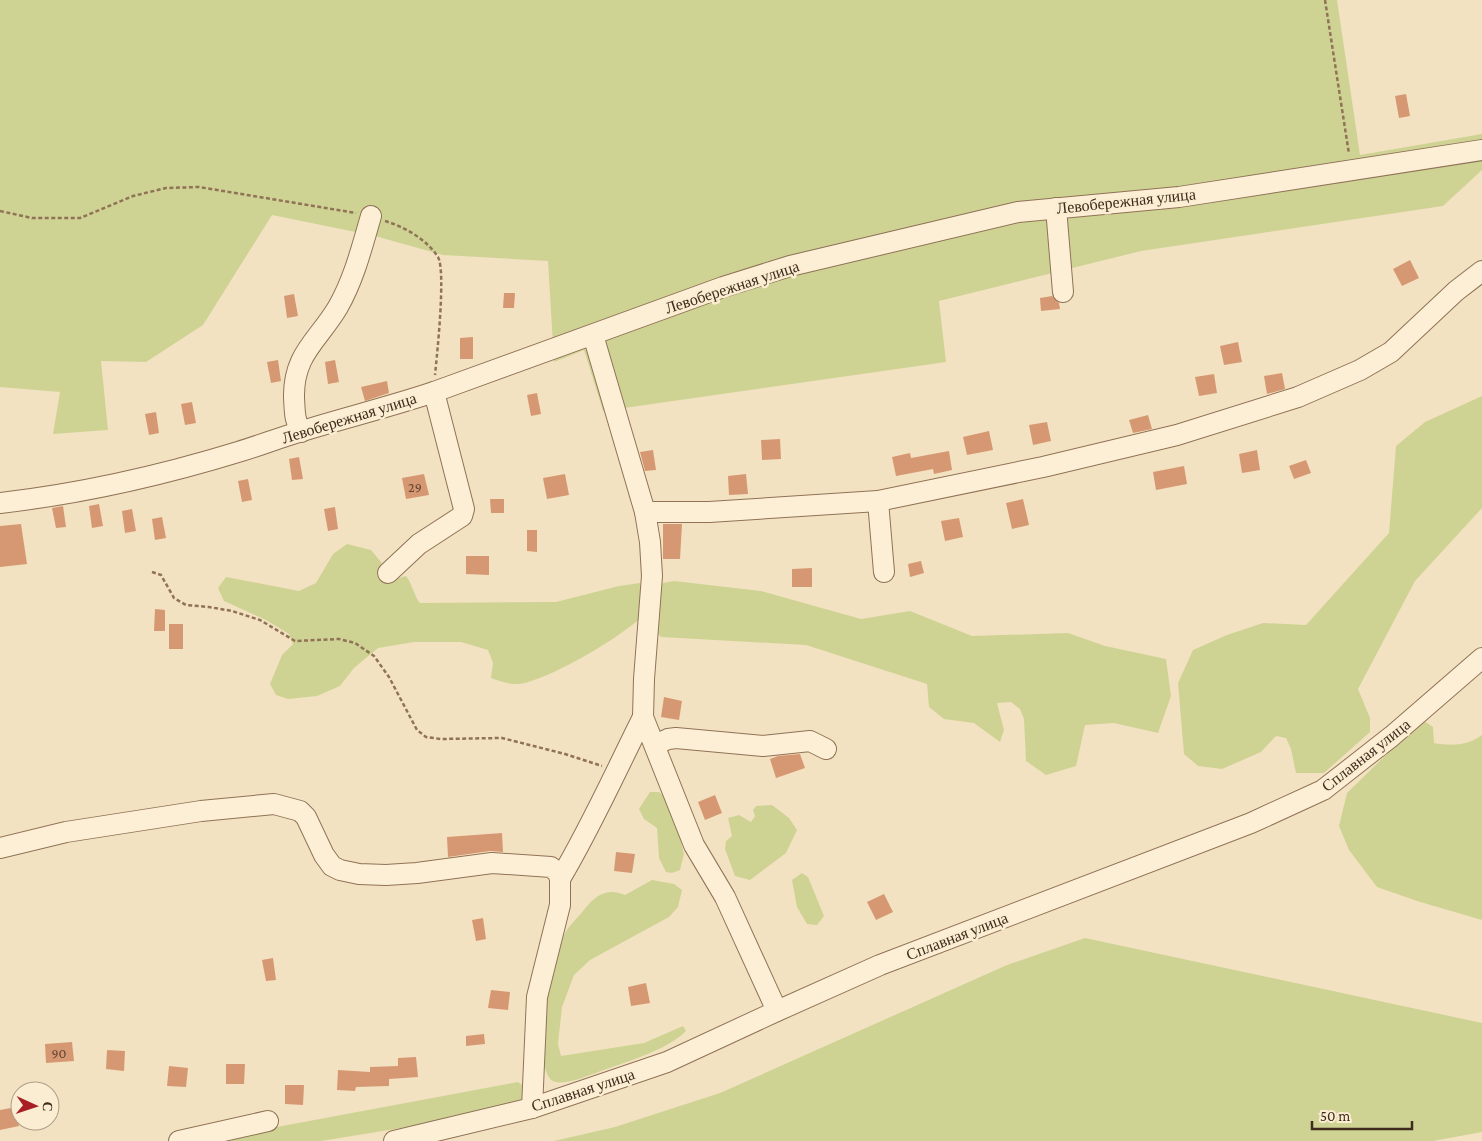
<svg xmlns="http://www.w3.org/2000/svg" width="1482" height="1141" viewBox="0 0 1482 1141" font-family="'Crimson Pro',serif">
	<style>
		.green { fill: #ced394 }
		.building { fill: #d69872 }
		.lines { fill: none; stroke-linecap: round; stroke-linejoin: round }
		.minor-casing { stroke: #907256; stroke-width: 22 }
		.path { stroke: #907256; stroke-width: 2.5; stroke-dasharray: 4 2.5; stroke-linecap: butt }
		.minor { stroke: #fdefd6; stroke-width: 20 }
		.labels { text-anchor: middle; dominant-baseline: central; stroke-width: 5; stroke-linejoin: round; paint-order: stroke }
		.number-label { font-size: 14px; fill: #644632 }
		.street-label { font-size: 16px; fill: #3e2b1c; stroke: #faedd2 }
	</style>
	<rect width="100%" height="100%" fill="#f3e2c1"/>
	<g class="green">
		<polygon points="0,0 1337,0 1360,155 1482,134 1482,170 1443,206 1141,251 939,301 946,362 603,411 584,350 554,362 548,261 443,255 375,236 272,215 203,325 146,362 101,361 108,430 53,434 60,392 0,387"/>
		<polygon points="1482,396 1482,508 1415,581 1358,689 1370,718 1370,732 1324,773 1296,773 1291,749 1286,738 1276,736 1261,752 1222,769 1198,766 1184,754 1178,683 1193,650 1227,635 1263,623 1306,625 1389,533 1396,446 1425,422"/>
		<path d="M347,544l24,6 10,12 10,18 15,-4c7,9 7,18 14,27l136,-1 63,-16 21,-3 3,13 -1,21c-26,23 -84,57 -117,66 -12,3 -23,-1 -34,-5l2,-15 -5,-13 -27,-8h-47l-36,6 -24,20 -14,18 -23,10 -29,3 -12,-4 -6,-11 12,-29 11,-11 -4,-10 -23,-14 -42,-19 -6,-13 8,-11 73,14 17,-8 17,-29z"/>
		<polygon points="674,581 761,591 861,619 910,611 972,636 1068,633 1105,646 1166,659 1171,696 1158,733 1114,723 1085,725 1076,766 1046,775 1026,761 1024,719 1020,709 1011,702 997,703 1004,730 1000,742 974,723 944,719 929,707 927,684 806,645 661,637 656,632 659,591 663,583"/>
		<path d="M1424,721l9,6 1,16c16,3 34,3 48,-8v185l-65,-19 -40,-14 -28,-37 -10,-24 8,-33 44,-43z"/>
		<polygon points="650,792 659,792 668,800 680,837 684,854 680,870 672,873 666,872 659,858 657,828 644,819 639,809"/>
		<polygon points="772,805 789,818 797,830 786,853 750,880 735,876 725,849 726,841 732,836 728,818 739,815 751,822 755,816 753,810 756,806"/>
		<polygon points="802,873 808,877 824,916 817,925 807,924 797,907 792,880"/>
		<path d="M652,880l22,4 8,6 -4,17 -9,10 -79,43 -16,15 -12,32 -4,37 3,12 83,-13 39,-17 3,5c-19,19 -57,30 -82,39 -12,4 -36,15 -48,12 -8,-1 -10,-11 -12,-18 -8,-33 5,-98 20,-129 4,-9 13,-16 19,-24 12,-15 23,-24 42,-16z"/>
		<polygon points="1085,938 1482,1023 1482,1132 1433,1141 554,1141 615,1127 720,1093 1007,965"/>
		<polygon points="518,1082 522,1085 523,1098 514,1104 432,1123 321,1141 232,1141 234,1135"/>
	</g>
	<g class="building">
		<polygon points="1406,94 1410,116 1399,118 1395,96"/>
		<polygon points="1410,260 1419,278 1402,286 1393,269"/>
		<polygon points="504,293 515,293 514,308 503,308"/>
		<polygon points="294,294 298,316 287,318 284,296"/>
		<polygon points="1052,296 1059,303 1060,309 1041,311 1040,298"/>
		<polygon points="473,337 473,359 460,359 460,338"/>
		<polygon points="1238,342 1242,362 1224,365 1220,346"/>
		<polygon points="278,360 281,381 271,383 267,362"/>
		<polygon points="335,360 339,382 328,384 325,362"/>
		<polygon points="1282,373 1285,389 1267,394 1264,376"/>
		<polygon points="1214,374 1217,393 1199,396 1195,377"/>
		<polygon points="387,381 389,393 365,401 361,387"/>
		<polygon points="537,393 541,414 531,416 527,395"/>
		<polygon points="192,402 196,423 185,425 181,404"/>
		<polygon points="156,412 159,433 149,435 145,414"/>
		<polygon points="1148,415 1152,429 1133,433 1129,420"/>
		<polygon points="1047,422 1051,441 1033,445 1029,425"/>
		<polygon points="989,431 993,450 967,455 963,437"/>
		<polygon points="780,439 781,459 762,460 761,440"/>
		<polygon points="653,450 656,470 645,471 640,452"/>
		<polygon points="1257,450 1260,470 1242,473 1239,454"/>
		<polygon points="949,451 952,470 934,474 933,469 896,476 892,457 910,453 911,458"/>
		<polygon points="299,457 303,479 292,480 289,459"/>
		<polygon points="1306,460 1311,473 1294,479 1289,466"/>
		<polygon points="1184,466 1187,484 1156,490 1153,472"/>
		<polygon points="424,474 429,495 406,499 402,478"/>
		<polygon points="565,474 569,495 547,499 543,478"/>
		<polygon points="746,474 748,494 729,495 728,476"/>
		<polygon points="248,479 252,500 242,502 238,481"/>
		<polygon points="490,499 504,499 504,513 491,513"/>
		<polygon points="1023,499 1029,525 1012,529 1006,503"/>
		<polygon points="99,504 103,526 92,528 89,506"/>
		<polygon points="63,506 66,527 56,528 52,508"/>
		<polygon points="335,507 338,529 328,531 324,509"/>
		<polygon points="132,509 136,531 125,533 122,511"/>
		<polygon points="162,517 166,538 155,540 152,519"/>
		<polygon points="959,518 963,537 945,541 941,521"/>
		<polygon points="21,524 27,564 0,567 0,526"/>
		<polygon points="663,524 682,524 680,559 663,559"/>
		<polygon points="527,530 537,530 537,552 527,551"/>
		<polygon points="466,556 489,556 489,575 466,574"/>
		<polygon points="921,561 924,573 910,577 908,564"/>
		<polygon points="812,568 812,587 792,587 792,569"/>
		<polygon points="155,609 165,610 165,631 154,631"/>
		<rect x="169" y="624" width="14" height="25"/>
		<polygon points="664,697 682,701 679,720 661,717"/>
		<polygon points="800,754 805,768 776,778 770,759 778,756"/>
		<polygon points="715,795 722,813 705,820 698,802"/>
		<polygon points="502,833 503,852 490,851 448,857 447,837"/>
		<polygon points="616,852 635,854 632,873 614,871"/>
		<polygon points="884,894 893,912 876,920 867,902"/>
		<polygon points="483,918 486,939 476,941 472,920"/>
		<polygon points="273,958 276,980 266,981 262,960"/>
		<polygon points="646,983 650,1003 631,1006 628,987"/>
		<polygon points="491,990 510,992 508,1010 488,1008"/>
		<polygon points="484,1034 485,1044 466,1046 466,1036"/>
		<polygon points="72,1042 74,1061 46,1063 45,1044"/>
		<polygon points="107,1050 125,1051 124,1071 106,1069"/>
		<polygon points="416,1057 418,1077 389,1079 389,1086 356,1087 355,1091 337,1090 338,1070 370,1072 370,1067 398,1066 398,1058"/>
		<polygon points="226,1064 245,1064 244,1084 226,1084"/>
		<polygon points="169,1066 188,1068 186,1087 167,1086"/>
		<polygon points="285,1085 304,1085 303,1105 285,1104"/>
		<polygon points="16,1107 19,1126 0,1130 0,1110"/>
	</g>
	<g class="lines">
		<defs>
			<g id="minor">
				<polyline points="1056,208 1063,292"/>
				<polyline points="593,335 645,512 650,542 652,576 644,679 643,717 694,845 725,897 777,1011"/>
				<path d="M301,432c-7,-13 -6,-20 -7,-34 -1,-44 24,-57 44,-91 16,-28 24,-60 33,-91"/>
				<polyline points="878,501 884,572"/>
				<path d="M0,503c78,-9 163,-28 238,-51 20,-6 41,-14 61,-20 45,-14 90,-25 135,-40l289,-105 67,-21 228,-54 161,-15 303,-47"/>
				<polyline points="645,512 709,512 878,501 1043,467 1177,435 1298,397 1360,370 1391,352 1456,291 1482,271"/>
				<polyline points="388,573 419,544 462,516 464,509 434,392"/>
				<polyline points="655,745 668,739 676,738 763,746 810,741 826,749"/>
				<polyline points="0,848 66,832 201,811 274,804 300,811 306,817 324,855 332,866 340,870 359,874 386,875 417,873 492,863 551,867 558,873 560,879 560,905 537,997 532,1108"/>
				<path d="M560,879c31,-52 56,-108 83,-162"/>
				<polyline points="179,1141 268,1121"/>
				<polyline points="394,1141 532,1108 667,1062 777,1011 880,965 1251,823 1323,790 1392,736 1482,658"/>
			</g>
		</defs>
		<use href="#minor" class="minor-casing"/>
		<g class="path">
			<polyline points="1325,0 1349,154"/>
			<polyline points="0,211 32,218 80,218 133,196 166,188 199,187 356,213"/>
			<path d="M385,221c20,6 41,18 53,36 8,14 -1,98 -3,118"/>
			<polyline points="152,572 161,575 174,598 186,605 209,607 232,611 260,620 295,641 339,639 355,643 374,656 389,677 417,730 426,737 441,739 502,738 565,754 602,766"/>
		</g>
		<use href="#minor" class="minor"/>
	</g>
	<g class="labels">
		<g class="number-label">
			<text x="415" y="487">29</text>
			<text x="59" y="1053">90</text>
		</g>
		<g class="street-label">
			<text transform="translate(1126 201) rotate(-6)">Левобережная улица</text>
			<text transform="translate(732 287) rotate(-18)">Левобережная улица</text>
			<text transform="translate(349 418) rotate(-17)">Левобережная улица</text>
			<text transform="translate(1366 755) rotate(-38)">Сплавная улица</text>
			<text transform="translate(957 936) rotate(-21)">Сплавная улица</text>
			<text transform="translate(583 1090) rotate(-18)">Сплавная улица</text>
		</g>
	</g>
	<g transform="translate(35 1106) rotate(93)"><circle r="24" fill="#faedd2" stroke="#af9f89"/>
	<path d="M0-4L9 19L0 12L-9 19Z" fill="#a71e25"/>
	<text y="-8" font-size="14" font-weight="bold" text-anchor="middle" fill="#3e2b1c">С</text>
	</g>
	<path d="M1312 1121v8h100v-8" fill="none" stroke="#3e2b1c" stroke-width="2.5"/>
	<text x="1320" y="1121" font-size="15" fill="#3e2b1c" stroke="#faedd2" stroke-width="4" paint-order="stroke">50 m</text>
</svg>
